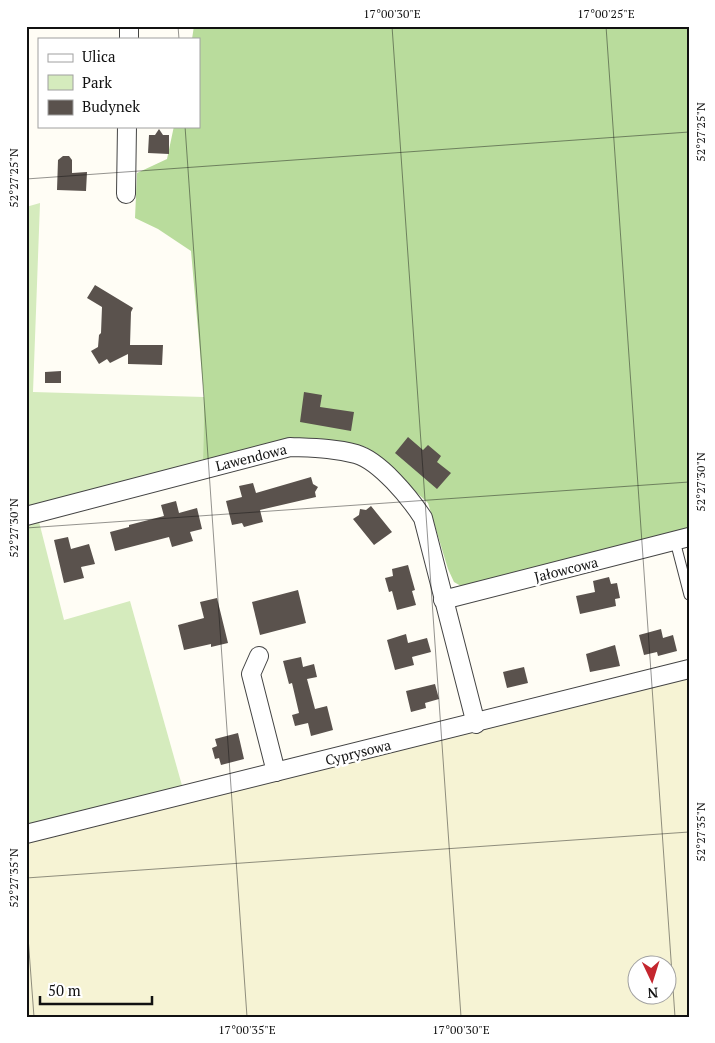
<svg xmlns="http://www.w3.org/2000/svg" width="715" height="1043" viewBox="0 0 715 1043" font-family="'PT Serif',serif">
	<style>
		.farmland { fill: #f6f3d4; fill-rule: evenodd }
		.green { fill: #d5ebbd }
		.forest { fill: #b9dc9c }
		.building { fill: #5a524d }
		.lines { fill: none; stroke-linecap: round; stroke-linejoin: round }
		.lane-casing { stroke: #444; stroke-width: 11 }
		.street-casing { stroke: #444; stroke-width: 20 }
		.lane { stroke: #fff; stroke-width: 9 }
		.street { stroke: #fff; stroke-width: 18 }
		.ticks { fill: none; stroke: #111; stroke-width: 1; stroke-opacity: 0.45 }
		.labels { text-anchor: middle; dominant-baseline: central; stroke-width: 5; stroke-linejoin: round; paint-order: stroke }
		.street-label { font-size: 14px; fill: #111; stroke: #fff }
		.neatline { fill: none; stroke: #111; stroke-width: 2 }
		.ticks-label { font-size: 12px; text-anchor: middle; fill: #111 }
	</style>
	<rect width="100%" height="100%" fill="#fffdf5"/>
	<path class="farmland" d="M689,676v341h-663v-178zM638,966h30v30h-30z"/>
	<polygon class="green" points="40,203 33,392 204,397 203,462 35,506 64,620 130,601 183,789 26,828 26,207"/>
	<polygon class="forest" points="194,26 689,26 689,530 461,586 454,582 448,569 428,503 366,447 316,438 267,445 203,462 204,397 191,251 158,229 135,218 137,173 167,159 174,126 199,126 199,39 192,39"/>
	<g class="building">
		<polygon points="159,129 163,135 169,135 169,154 148,153 149,135 155,135"/>
		<polygon points="63,156 69,156 72,160 72,173 87,172 86,191 57,190 58,160"/>
		<polygon points="95,285 133,308 131,312 130,345 163,345 162,365 128,364 128,354 110,363 107,359 99,364 91,351 98,347 99,335 101,333 102,307 87,298"/>
		<polygon points="61,371 61,383 45,383 45,372"/>
		<polygon points="304,392 322,395 320,407 354,412 351,431 300,422"/>
		<polygon points="408,437 423,450 428,445 441,456 437,462 451,473 437,489 395,453"/>
		<polygon points="311,477 313,484 318,487 315,492 316,497 260,510 263,522 244,527 242,523 232,525 226,501 242,497 239,486 253,483 256,493"/>
		<polygon points="176,501 179,513 197,508 202,529 190,532 193,541 172,547 169,537 115,551 110,532 129,527 129,525 164,516 161,505"/>
		<polygon points="371,506 392,532 374,545 353,519 359,515 360,509 366,510"/>
		<polygon points="68,537 71,549 89,544 95,564 81,567 84,578 64,583 54,540"/>
		<polygon points="408,565 415,590 412,591 416,605 397,610 392,591 389,592 385,578 393,576 392,569"/>
		<polygon points="609,577 611,584 617,583 620,598 615,599 616,606 580,614 576,596 595,592 593,581"/>
		<polygon points="298,590 306,623 260,635 252,602"/>
		<polygon points="217,598 228,643 211,647 211,644 184,650 178,625 204,618 200,602"/>
		<polygon points="661,629 663,638 673,635 677,651 658,656 657,652 644,655 639,635"/>
		<polygon points="406,634 408,643 427,638 431,652 412,657 414,665 395,670 387,640"/>
		<polygon points="615,645 620,666 590,672 586,654"/>
		<polygon points="301,657 303,667 314,664 317,677 307,679 315,709 327,706 333,730 311,736 308,723 295,726 292,715 299,713 292,683 289,684 283,661"/>
		<polygon points="524,667 528,683 507,688 503,672"/>
		<polygon points="435,684 439,699 425,703 426,708 411,712 406,691"/>
		<polygon points="238,733 244,759 221,765 219,758 215,759 212,748 217,746 215,739"/>
	</g>
	<g class="lines">
		<defs>
			<polyline id="lane" points="675,541 689,595"/>
			<g id="street">
				<polyline points="129,39 129,26"/>
				<polyline points="126,194 127,126"/>
				<path d="M26,516l264,-69c23,1 44,1 66,7 24,7 54,44 67,64l53,206"/>
				<polyline points="443,600 689,537"/>
				<polyline points="259,656 251,674 276,772"/>
				<polyline points="26,834 689,669"/>
			</g>
		</defs>
		<use href="#lane" class="lane-casing"/>
		<use href="#street" class="street-casing"/>
		<use href="#lane" class="lane"/>
		<use href="#street" class="street"/>
	</g>
	<path class="ticks" d="M178,26l1,13M392,26l69,991M606,26l69,991M185,126l62,891M26,179l663,-47M26,528l663,-46M26,878l663,-46M26,910l8,107"/>
	<g class="labels">
		<g class="street-label">
			<text transform="translate(251 457) rotate(-14)">Lawendowa</text>
			<text transform="translate(566 569) rotate(-14)">Jałowcowa</text>
			<text transform="translate(358 752) rotate(-14)">Cyprysowa</text>
		</g>
	</g>
	<rect width="715" height="1043" fill="none" stroke="#ffffff" stroke-width="55"/>
	<rect x="38" y="38" width="162" height="90" fill="#ffffff" stroke="#a0a0a0"/>
	<rect x="48" y="54" width="25" height="8" fill="#ffffff" stroke="#a0a0a0"/>
	<text x="82" y="62" font-size="15" fill="#111111">Ulica</text>
	<rect x="48" y="75" width="25" height="15" fill="#d5ebbd" stroke="#a0a0a0"/>
	<text x="82" y="88" font-size="15" fill="#111111">Park</text>
	<rect x="48" y="100" width="25" height="15" fill="#5a524d" stroke="#a0a0a0"/>
	<text x="82" y="112" font-size="15" fill="#111111">Budynek</text>
	<g transform="translate(652 980) rotate(176)"><circle r="24" fill="#ffffff" stroke="#a0a0a0"/>
	<path d="M0-4L9 19L0 12L-9 19Z" fill="#c4262e"/>
	<text y="-8" font-size="14" font-weight="bold" text-anchor="middle" fill="#111111">N</text>
	</g>
	<path d="M40 996v8h112v-8" fill="none" stroke="#111111" stroke-width="2.5"/>
	<text x="48" y="996" font-size="15" fill="#111111" stroke="#ffffff" stroke-width="4" paint-order="stroke">50 m</text>
	<rect x="28" y="28" width="660" height="988" class="neatline"/>
	<g class="ticks-label">
		<text x="392" y="18">17°00'30"E</text>
		<text x="606" y="18">17°00'25"E</text>
		<text transform="translate(701 132) rotate(-90)" y="4">52°27'25"N</text>
		<text transform="translate(14 178) rotate(-90)" y="4">52°27'25"N</text>
		<text transform="translate(701 482) rotate(-90)" y="4">52°27'30"N</text>
		<text transform="translate(14 528) rotate(-90)" y="4">52°27'30"N</text>
		<text transform="translate(701 832) rotate(-90)" y="4">52°27'35"N</text>
		<text transform="translate(14 878) rotate(-90)" y="4">52°27'35"N</text>
		<text x="247" y="1034">17°00'35"E</text>
		<text x="461" y="1034">17°00'30"E</text>
	</g>
</svg>
